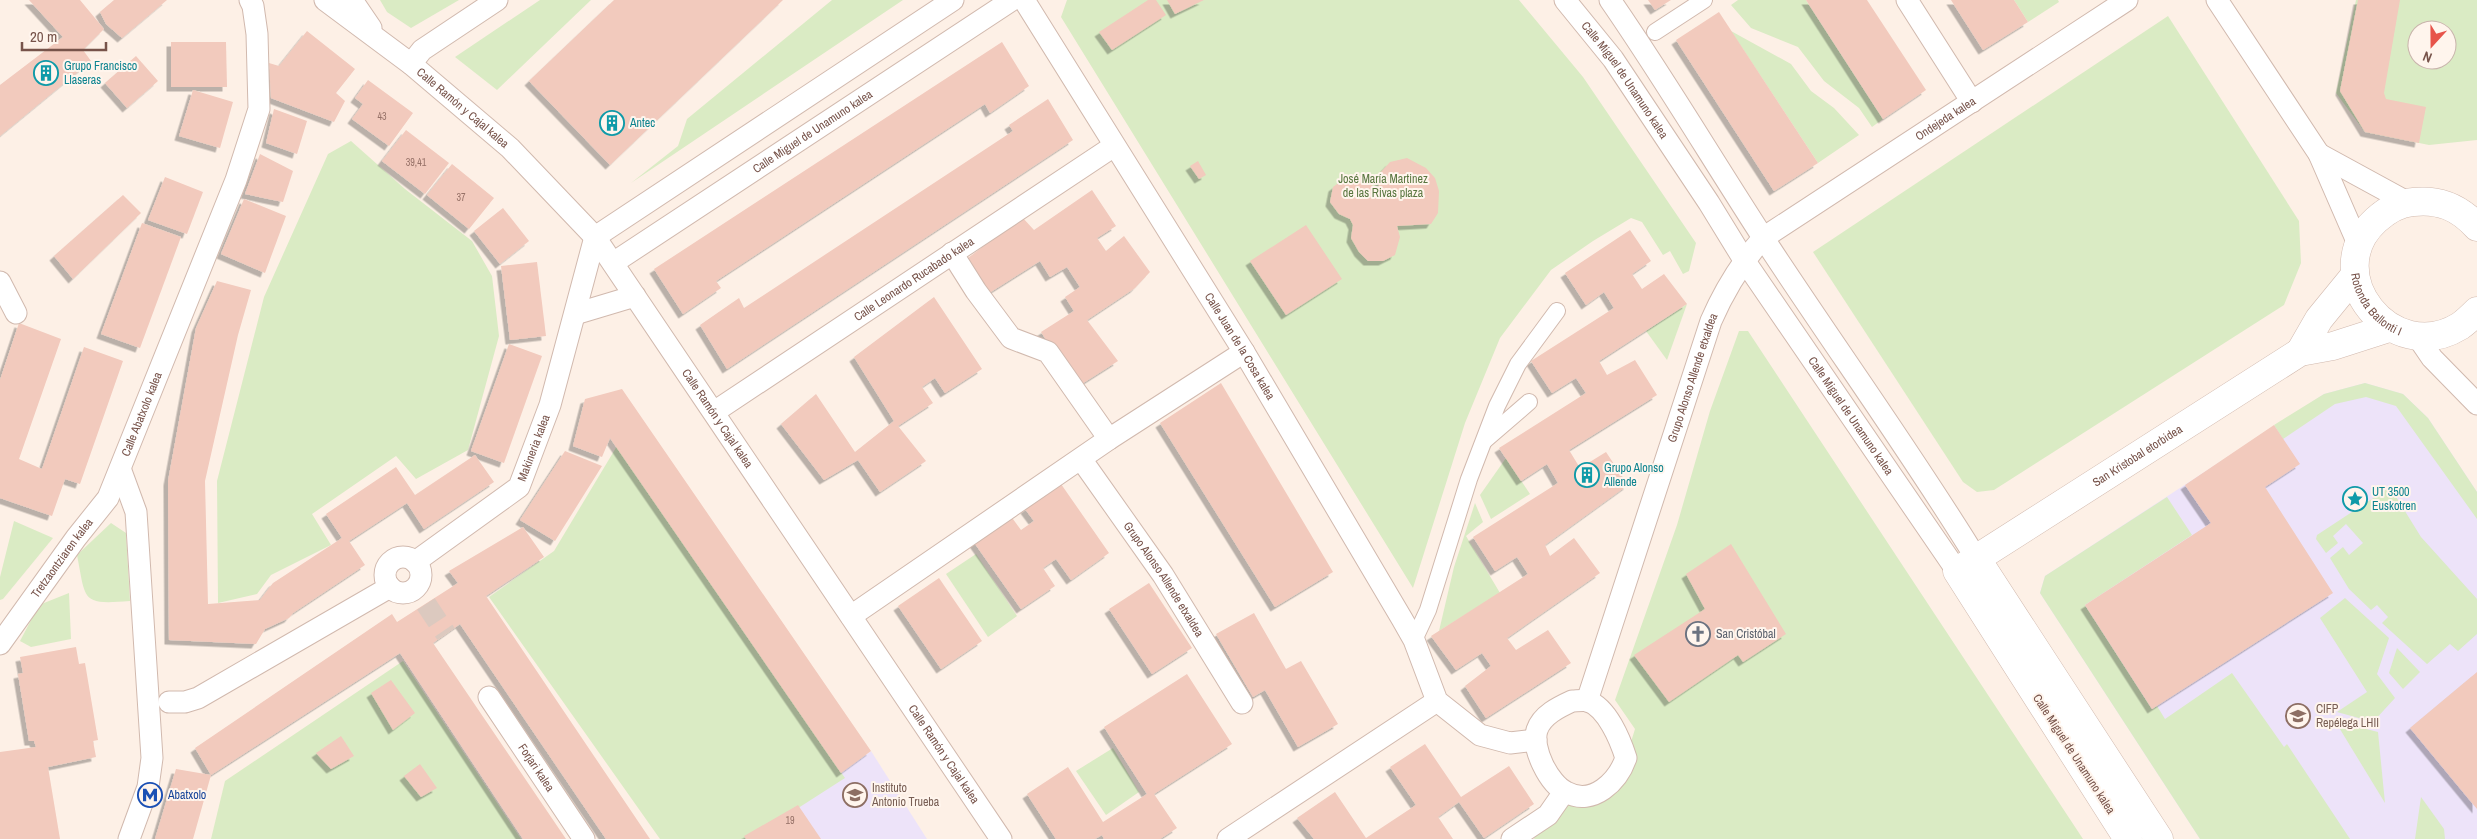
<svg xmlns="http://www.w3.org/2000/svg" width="2477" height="839" viewBox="0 0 2477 839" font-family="'Archivo Narrow',sans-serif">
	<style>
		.education { fill: #ede3f9 }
		.green { fill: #daebc4; fill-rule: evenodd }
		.building { fill: #f2cabd; filter: url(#shadow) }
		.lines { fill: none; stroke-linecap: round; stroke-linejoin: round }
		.minor-tunnel { stroke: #dcc9bf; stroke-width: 21; stroke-dasharray: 21 11; stroke-linecap: butt }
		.pedestrian-casing { stroke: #d1b9ae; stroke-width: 18 }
		.minor-casing { stroke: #d1b9ae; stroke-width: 23 }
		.tertiary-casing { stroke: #d1b9ae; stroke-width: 29 }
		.pedestrian { stroke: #fff; stroke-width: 16 }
		.minor { stroke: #fff; stroke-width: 21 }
		.tertiary { stroke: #fff; stroke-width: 28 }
		.labels { text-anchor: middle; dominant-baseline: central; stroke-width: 4; stroke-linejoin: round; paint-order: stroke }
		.number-label { font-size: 10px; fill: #967167 }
		.culture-label { font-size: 12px; fill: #0d838f; stroke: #fff5ed; text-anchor: start }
		.street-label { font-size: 12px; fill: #77534a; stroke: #fff5ed }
		.park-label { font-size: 12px; fill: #58763f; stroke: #fff5ed }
		.worship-label { font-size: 12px; fill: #5b616d; stroke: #fff5ed; text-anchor: start }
		.education-label { font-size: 12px; fill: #785e54; stroke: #fff5ed; text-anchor: start }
		.transit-label { font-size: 12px; fill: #164399; stroke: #fff5ed; text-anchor: start }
	</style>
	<defs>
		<filter id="shadow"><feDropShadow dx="-4.5" dy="4.5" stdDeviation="0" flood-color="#0004"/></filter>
	</defs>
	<rect width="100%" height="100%" fill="#fdf0e6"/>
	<g class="education">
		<polygon points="2365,383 2403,394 2428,418 2477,492 2477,839 2200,839 2040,593 2045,576 2324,394"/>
		<polygon points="871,751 927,839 749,839"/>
	</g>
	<g class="green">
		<polygon points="380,0 459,0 411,28 387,12"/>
		<polygon points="540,0 591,0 497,90 455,57"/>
		<polygon points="832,0 903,0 631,183 678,146 687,119"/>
		<polygon points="1067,0 1519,0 1583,77 1696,243 1689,271 1683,274 1670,251 1663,255 1642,222 1631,218 1593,241 1551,270 1500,338 1465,423 1413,588 1061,17"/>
		<polygon points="1738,0 1806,0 1883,119 1872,127 1859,108 1824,81 1798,47 1751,28 1731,5"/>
		<polygon points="2014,0 2058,0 2059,2 2028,22"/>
		<path d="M2356,0h121v140l-48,5 -64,-13 -29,-39zM2417,30h30v30h-30z"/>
		<polygon points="2168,16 2299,221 2301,263 2284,305 1994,490 1977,492 1963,482 1813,252"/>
		<polygon points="1731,31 1791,64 1811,91 1834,108 1859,135 1818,163"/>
		<polygon points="351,141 405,189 472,241 492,276 499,336 468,450 416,479 396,456 312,514 331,545 271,575 257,594 218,603 217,481 264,297 328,154"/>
		<polygon points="1687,304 1667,360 1646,331"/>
		<polygon points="1739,331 1748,331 2083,839 1534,839 1556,783 1590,795 1626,758 1635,729 1615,700 1677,525 1710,411"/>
		<polygon points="2365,383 2403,394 2428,418 2477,492 2477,519 2396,406 2366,397 2335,404 2283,439 2274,425 2324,394"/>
		<polygon points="617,446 845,778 750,839 660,839 489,597 554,551"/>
		<polygon points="1506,458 1530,494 1491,519 1480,495"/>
		<polygon points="2390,487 2421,537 2477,599 2477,634 2458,651 2450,644 2427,664 2382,623 2388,617 2377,605 2371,610 2349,589 2330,558 2343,547 2349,555 2363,543 2346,524 2333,536 2338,543 2326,553 2316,539 2317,535"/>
		<polygon points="2167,497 2192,535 2085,605 2152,709 2157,706 2165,719 2232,673 2284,747 2287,744 2350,839 2200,839 2040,593 2045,576"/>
		<polygon points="1475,503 1483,522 1466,536 1500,593 1439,631 1454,567"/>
		<polygon points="14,521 53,538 3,599 0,600 0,577"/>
		<path d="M111,523l15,10 4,68c-49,4 -44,0 -53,-46z"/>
		<polygon points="976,554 1017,616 988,637 946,574"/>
		<polygon points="69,593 71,639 31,647 20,641 39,605"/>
		<polygon points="2345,598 2389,638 2377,674 2395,698 2373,722 2337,712 2367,692 2320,618"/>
		<polygon points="2397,648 2420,672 2403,689 2389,673"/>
		<polygon points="403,661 521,839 211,839 225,781"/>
		<polygon points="2335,721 2378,732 2385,803"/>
		<polygon points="1113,748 1139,792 1106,815 1076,771"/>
		<polygon points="2421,797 2444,829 2445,839 2415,839"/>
	</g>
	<g class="building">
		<polygon points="29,0 80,0 104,29 83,50 91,61 0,136 0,85 63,37"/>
		<polygon points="114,0 167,0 122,38 106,24 100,12"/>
		<polygon points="614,0 783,0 610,165 529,81"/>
		<polygon points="1148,0 1156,0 1166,15 1112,50 1099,32"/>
		<polygon points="1167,0 1204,0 1175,14"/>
		<polygon points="1648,0 1671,0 1655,10"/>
		<polygon points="1806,0 1867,0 1926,90 1883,119"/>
		<polygon points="1951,0 2014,0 2028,22 1983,50"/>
		<polygon points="2358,0 2400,0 2384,93 2386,99 2426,107 2419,143 2365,132 2340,91"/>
		<polygon points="1719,12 1818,163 1774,191 1676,40"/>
		<polygon points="307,31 355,69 336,93 345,101 334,122 271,98 269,63 279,66"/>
		<polygon points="171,42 226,42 227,87 171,87"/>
		<polygon points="1002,42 1029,86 990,113 985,104 716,281 721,288 683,314 654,269"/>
		<polygon points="136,56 158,81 127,108 105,83"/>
		<polygon points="368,80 413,113 389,146 352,119 363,104 355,98"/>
		<polygon points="193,90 233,102 220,148 179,136"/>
		<polygon points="1048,99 1073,140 727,369 700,325 739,298 744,308 1013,131 1009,125"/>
		<polygon points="274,109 307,121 297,154 266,143"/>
		<polygon points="406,130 449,163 425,194 382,161"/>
		<polygon points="260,154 293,171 283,202 245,194"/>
		<polygon points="1407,158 1426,168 1435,178 1439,191 1438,213 1431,224 1397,226 1400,237 1395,255 1383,261 1368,261 1359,252 1351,238 1353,225 1350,219 1339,214 1330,202 1333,187 1348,176 1363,176 1378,191 1381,172 1390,162"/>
		<polygon points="1198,161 1206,175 1199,179 1190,166"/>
		<polygon points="452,164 494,198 469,229 427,195"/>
		<polygon points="165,177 203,192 187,234 148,220"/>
		<polygon points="1092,190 1116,226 1097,238 1106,251 1124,236 1150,272 1135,288 1087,320 1118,361 1077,387 1041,332 1074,311 1065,297 1080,287 1067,267 1050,277 1040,261 986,295 964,261 1022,217 1034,230"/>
		<polygon points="123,195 141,213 73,279 54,256"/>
		<polygon points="244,199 286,216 265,273 221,254"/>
		<polygon points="503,208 529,241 500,264 474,231"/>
		<polygon points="142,223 181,237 140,348 101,334"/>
		<polygon points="1306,225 1342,279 1286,315 1250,261"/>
		<polygon points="1630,230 1651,261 1632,274 1642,289 1664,274 1687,304 1599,361 1607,375 1635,360 1657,395 1569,450 1580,468 1606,452 1628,485 1545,545 1550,556 1574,538 1600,573 1507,638 1516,650 1548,630 1571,663 1486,718 1465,686 1491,666 1482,653 1456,670 1431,636 1528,574 1517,557 1495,571 1473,537 1558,483 1547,464 1521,481 1499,448 1586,393 1576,378 1552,393 1531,361 1614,308 1604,292 1586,305 1565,273"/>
		<polygon points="537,262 546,336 510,340 501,266"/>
		<polygon points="217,281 251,290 238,335 205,481 208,604 260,600 273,583 342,538 326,514 396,467 415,495 475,455 494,482 424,529 407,503 349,541 365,565 293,613 289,618 265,629 256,644 169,640 168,481 196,328"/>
		<polygon points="934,297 982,369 945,393 935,378 922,387 933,403 898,426 926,461 880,492 858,460 824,480 781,424 816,394 855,452 894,421 854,357"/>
		<polygon points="19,323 61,339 19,459 42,469 84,347 123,361 80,484 65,479 52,516 0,498 0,380"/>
		<polygon points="509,344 542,356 504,463 471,451"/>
		<polygon points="1221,383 1333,572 1275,607 1160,423"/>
		<polygon points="622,389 871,751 841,773 610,438 602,457 573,446 585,399"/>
		<polygon points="2274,425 2300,464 2265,487 2333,593 2152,709 2085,605 2211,523 2185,485"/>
		<polygon points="565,451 602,466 555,541 520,520"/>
		<polygon points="1061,484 1109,553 1071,580 1056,559 1043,568 1055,586 1021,609 973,541 1010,515 1021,530 1034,521 1025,509"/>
		<polygon points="523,527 544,557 486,596 650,839 606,839 460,624 433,643 566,839 523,839 400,653 211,775 195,748 392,614 397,622 458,583 449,571"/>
		<polygon points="1731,544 1786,634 1743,662 1738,655 1669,702 1634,655 1705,609 1686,574"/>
		<polygon points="939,578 982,641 941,669 898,606"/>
		<polygon points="1149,583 1192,648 1152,674 1109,609"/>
		<polygon points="1254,613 1286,669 1301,661 1338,724 1298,747 1265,690 1253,697 1216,634"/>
		<polygon points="76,647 79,664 85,663 98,740 93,741 96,757 48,767 60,839 0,839 0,752 36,747 34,741 29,741 18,674 23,673 20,657"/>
		<polygon points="2477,672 2477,809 2410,728"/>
		<polygon points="1187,674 1232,744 1154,794 1177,828 1160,839 1104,839 1102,835 1095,839 1056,839 1027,794 1068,767 1103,822 1147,794 1104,727"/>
		<polygon points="391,680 415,713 393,730 371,693"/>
		<polygon points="341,736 354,756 331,769 316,753"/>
		<polygon points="1425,744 1461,797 1509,766 1534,804 1484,838 1459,802 1438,817 1453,839 1314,839 1297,818 1335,792 1366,838 1416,805 1390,767"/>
		<polygon points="420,764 437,788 421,797 404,776"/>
		<polygon points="176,769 211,775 193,839 155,839"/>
		<polygon points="798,805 821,839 746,839 744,836"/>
	</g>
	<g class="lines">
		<polyline class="minor-tunnel" points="426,604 446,634"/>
		<defs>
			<g id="pedestrian">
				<polyline points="1655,32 1704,0"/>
				<polyline points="1485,440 1529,402"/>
				<polyline points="1414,640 1428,610 1469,479 1497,406 1518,364 1557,311"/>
			</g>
			<g id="minor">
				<path id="s1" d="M325,0l86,64 99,84 85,89 406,602"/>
				<polyline points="352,0 371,28"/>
				<path id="s2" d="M1024,0l220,352 158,267 12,21 23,61 43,34 30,8 26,-3"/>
				<path id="s3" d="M1565,0l48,59 96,144 35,57 213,311"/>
				<path d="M1610,0c54,78 102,159 154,239 70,107 145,210 212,319"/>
				<polyline points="1907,0 1972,102"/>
				<polyline points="2217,0 2319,154 2359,246"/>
				<polyline points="411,64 422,50 497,0"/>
				<polyline points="2319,154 2407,202"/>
				<polyline points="952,253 976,291 1011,338 1048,352 1109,439"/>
				<path id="s4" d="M613,263l399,-263"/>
				<polyline points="0,282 16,313"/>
				<polyline points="575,314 635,296"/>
				<polyline points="2417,336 2432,358 2477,404"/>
				<path id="s5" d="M714,412l400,-266"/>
				<path id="s6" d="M1081,459l82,116 79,128"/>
				<polyline points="121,471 136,512 152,758 148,787 129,839"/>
				<circle cx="403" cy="575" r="18"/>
				<path id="s7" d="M415,562l104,-75 31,-82 45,-168 358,-237"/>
				<polyline points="851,616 1109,439 1244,352"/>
				<path id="s8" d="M0,644l76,-106 32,-40 128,-318 23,-71 -2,-75 -4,-28 -3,-6"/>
				<path id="s9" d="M489,697l95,142"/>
				<path d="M1572,701c4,0 12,-1 16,0 19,7 32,38 38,57 -8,23 -33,49 -60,34 -17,-8 -35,-44 -29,-62 5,-15 22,-23 35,-29z"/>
				<path id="s10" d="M1587,701l124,-380c14,-32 29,-57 52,-83l364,-238"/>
				<polyline points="169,702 185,702 198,698 390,587"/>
				<polyline points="1228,839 1437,701"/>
				<polyline points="1512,839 1548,815 1564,792"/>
			</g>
			<g id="tertiary">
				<path id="s11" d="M2477,227c-18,-20 -38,-28 -64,-25 -14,1 -27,9 -37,18 -59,54 16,148 84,106 6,-4 12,-10 17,-15"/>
				<polyline points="2300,352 2319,319 2355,275"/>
				<polyline points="1976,558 2159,839"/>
				<path id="s12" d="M2128,839l-171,-268 343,-219 33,-6 56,-18"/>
			</g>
		</defs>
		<use href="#pedestrian" class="pedestrian-casing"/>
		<use href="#minor" class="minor-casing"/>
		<use href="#tertiary" class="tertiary-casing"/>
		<use href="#pedestrian" class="pedestrian"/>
		<use href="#minor" class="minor"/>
		<use href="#tertiary" class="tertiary"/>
	</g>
	<defs>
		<symbol id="building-ring" viewBox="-11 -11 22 22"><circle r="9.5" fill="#fff5ed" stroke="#0f9aa8" stroke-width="1.5"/><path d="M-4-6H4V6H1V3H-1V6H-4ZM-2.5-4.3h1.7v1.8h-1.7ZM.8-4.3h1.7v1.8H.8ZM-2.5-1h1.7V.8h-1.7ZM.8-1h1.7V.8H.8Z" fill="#0f9aa8"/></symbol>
		<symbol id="sight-ring" viewBox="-11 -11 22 22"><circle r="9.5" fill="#fff5ed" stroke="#0f9aa8" stroke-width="1.5"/><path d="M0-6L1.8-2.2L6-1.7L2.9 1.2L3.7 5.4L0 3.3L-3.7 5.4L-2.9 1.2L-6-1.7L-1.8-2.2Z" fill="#0f9aa8"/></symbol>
		<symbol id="church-ring" viewBox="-11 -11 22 22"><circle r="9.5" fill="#fff5ed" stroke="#6b7280" stroke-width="1.5"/><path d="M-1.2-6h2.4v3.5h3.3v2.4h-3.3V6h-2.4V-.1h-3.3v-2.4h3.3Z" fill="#6b7280"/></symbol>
		<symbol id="school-ring" viewBox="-11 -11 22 22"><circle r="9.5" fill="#fff5ed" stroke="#8d6e63" stroke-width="1.5"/><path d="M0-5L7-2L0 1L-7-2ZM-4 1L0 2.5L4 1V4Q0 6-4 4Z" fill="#8d6e63"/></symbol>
		<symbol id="metro-ring" viewBox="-11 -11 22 22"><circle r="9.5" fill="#fff5ed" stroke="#1a4fb4" stroke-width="1.5"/><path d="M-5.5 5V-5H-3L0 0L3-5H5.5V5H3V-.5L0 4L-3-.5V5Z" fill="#1a4fb4"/></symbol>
	</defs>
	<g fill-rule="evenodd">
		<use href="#building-ring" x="32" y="59" width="28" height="28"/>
		<use href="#building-ring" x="598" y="109" width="28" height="28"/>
		<use href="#building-ring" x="1573" y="461" width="28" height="28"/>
		<use href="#sight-ring" x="2341" y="485" width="28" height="28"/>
		<use href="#church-ring" x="1684" y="620" width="28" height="28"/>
		<use href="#school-ring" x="2284" y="702" width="28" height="28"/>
		<use href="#metro-ring" x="136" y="781" width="28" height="28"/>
		<use href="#school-ring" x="841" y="781" width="28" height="28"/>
	</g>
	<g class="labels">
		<g class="number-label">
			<text x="382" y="116">43</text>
			<text x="416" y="162">39,41</text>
			<text x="461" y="197">37</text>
			<text x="790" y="820">19</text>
		</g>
		<g class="culture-label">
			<text x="64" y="66">Grupo Francisco<tspan x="64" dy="14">Llaseras</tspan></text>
			<text x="630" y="123">Antec</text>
			<text x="1604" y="468">Grupo Alonso<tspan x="1604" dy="14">Allende</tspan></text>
			<text x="2372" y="492">UT 3500<tspan x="2372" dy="14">Euskotren</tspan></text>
		</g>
		<g class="street-label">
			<text stroke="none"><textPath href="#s3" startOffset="100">Calle Miguel de Unamuno kalea</textPath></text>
			<text stroke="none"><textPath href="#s1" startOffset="175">Calle Ramón y Cajal kalea</textPath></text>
			<text stroke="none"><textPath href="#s10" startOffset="716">Ondejeda kalea</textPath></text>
			<text stroke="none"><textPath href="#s4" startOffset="239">Calle Miguel de Unamuno kalea</textPath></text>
			<text stroke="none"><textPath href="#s5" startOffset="240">Calle Leonardo Rucabado kalea</textPath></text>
			<text stroke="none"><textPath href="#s11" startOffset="212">Rotonda Ballonti I</textPath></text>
			<text stroke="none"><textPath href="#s2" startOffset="408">Calle Juan de la Cosa kalea</textPath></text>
			<text stroke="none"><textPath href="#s10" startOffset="340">Grupo Alonso Allende etxaldea</textPath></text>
			<text stroke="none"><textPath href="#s8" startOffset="272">Calle Abatxolo kalea</textPath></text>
			<text stroke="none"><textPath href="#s3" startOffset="505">Calle Miguel de Unamuno kalea</textPath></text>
			<text stroke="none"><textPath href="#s1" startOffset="579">Calle Ramón y Cajal kalea</textPath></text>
			<text stroke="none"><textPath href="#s7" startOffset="170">Makineria kalea</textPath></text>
			<text stroke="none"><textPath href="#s12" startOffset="532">San Kristobal etorbidea</textPath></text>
			<text stroke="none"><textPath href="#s8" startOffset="106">Tretzaontziaren kalea</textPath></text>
			<text stroke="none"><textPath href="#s6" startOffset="146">Grupo Alonso Allende etxaldea</textPath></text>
			<text stroke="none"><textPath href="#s1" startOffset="984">Calle Ramón y Cajal kalea</textPath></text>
			<text transform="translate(2074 754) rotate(57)">Calle Miguel de Unamuno kalea</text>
			<text stroke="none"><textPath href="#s9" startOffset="85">Forjari kalea</textPath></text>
		</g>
		<g class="park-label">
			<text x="1383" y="179">José María Martinez<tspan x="1383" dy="14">de las Rivas plaza</tspan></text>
		</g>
		<g class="worship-label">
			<text x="1716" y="634">San Cristóbal</text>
		</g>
		<g class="education-label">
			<text x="2316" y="709">CIFP<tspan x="2316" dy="14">Repélega LHII</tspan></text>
			<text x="872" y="788">Instituto<tspan x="872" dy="14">Antonio Trueba</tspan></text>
		</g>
		<g class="transit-label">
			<text x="168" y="795">Abatxolo</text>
		</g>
	</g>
	<g transform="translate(2432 45) rotate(201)"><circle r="24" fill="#fff5ed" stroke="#c9b4ac"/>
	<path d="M0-4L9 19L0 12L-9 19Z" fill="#e7544a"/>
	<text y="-8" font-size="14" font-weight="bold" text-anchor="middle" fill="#77534a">N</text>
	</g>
	<path d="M22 42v8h84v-8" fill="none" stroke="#77534a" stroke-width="2.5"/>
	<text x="30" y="42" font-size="15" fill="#77534a" stroke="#fff5ed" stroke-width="4" paint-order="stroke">20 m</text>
</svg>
